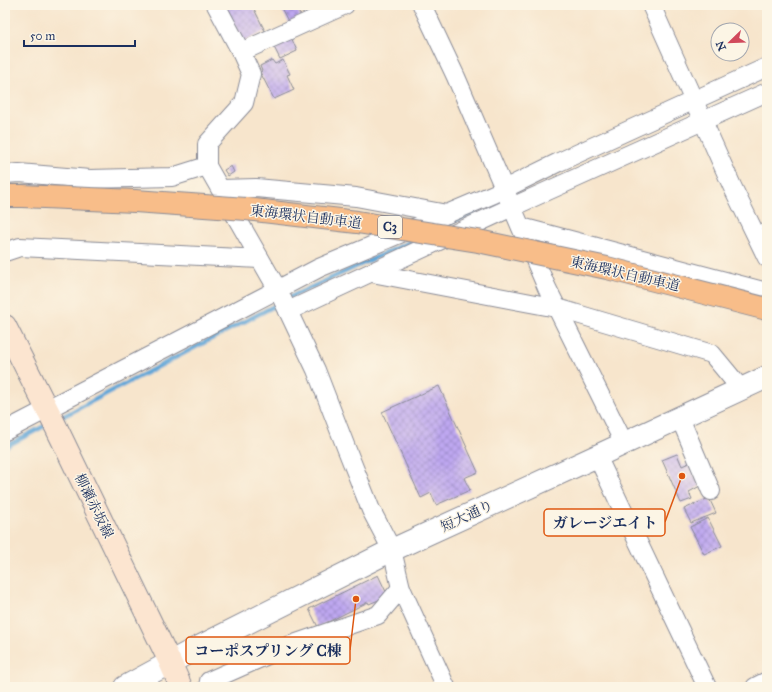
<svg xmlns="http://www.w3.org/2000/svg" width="772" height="692" viewBox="0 0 772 692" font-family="'IM FELL Great Primer','Noto Serif JP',serif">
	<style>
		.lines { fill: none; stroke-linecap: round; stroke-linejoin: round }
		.stream { stroke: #63a7d8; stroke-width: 4.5 }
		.building { fill: url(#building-cross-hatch) }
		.minor-casing { stroke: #898a95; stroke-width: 20 }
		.tertiary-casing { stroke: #898a95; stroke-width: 24 }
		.secondary-casing { stroke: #898a95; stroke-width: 24 }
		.minor { stroke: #fff; stroke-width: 18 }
		.tertiary { stroke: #fff; stroke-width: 22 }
		.secondary { stroke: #fce5d0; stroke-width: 22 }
		.motorway-bridge-casing { stroke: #898a95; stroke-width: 24; stroke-linecap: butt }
		.motorway-bridge { stroke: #f8bd89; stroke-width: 22 }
		.labels { text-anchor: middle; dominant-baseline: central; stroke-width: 3; stroke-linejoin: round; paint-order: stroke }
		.shield { fill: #fcf5e5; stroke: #5e6a86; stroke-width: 1 }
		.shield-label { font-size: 13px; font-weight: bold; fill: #1b2f5e }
		.street-label { font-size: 14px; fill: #1b2f5e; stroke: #fcf5e5 }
		.leader { fill: none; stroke: #de5710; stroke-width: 1.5 }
		.callout-dot { fill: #de5710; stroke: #fcf5e5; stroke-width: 1.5 }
		.callout { fill: #fcf5e5; stroke: #de5710; stroke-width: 1.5 }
		.callout-label { font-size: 15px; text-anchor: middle; font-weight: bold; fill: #1b2f5e }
	</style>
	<defs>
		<pattern id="building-cross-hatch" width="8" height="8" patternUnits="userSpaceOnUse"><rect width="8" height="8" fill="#bea7f0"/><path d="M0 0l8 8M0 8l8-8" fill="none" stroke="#9a88c6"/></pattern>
	</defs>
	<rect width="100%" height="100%" fill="#fcf5e5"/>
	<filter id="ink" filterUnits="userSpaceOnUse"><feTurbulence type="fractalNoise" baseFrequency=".025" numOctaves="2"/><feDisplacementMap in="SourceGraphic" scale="8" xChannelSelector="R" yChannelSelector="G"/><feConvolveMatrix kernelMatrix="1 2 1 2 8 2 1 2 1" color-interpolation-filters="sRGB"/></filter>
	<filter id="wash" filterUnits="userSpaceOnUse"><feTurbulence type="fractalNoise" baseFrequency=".012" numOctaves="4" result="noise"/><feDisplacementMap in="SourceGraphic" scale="16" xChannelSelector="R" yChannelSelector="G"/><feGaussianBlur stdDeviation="0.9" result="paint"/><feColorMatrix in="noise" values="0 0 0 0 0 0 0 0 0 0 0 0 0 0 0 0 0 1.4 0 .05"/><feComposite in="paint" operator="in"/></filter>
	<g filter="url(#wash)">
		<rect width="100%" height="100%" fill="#f7e5cc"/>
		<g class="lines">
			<g class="stream">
				<polyline points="442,227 477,211"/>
				<polyline points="286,299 416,239"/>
				<polyline points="58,419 280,303"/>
				<polyline points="5,447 48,424"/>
			</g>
		</g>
		<g id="blocks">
			<g class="building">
				<polygon points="222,5 252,5 265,31 243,42"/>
				<polygon points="283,5 295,5 301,17 289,23 280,6"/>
				<polygon points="291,37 297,51 280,59 273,45"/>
				<polygon points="272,60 275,64 283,60 290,74 287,75 294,90 274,99 260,72 262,71 260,66"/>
				<polygon points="231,166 234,172 228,176 224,170"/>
				<polygon points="439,386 478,472 464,478 470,490 436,505 431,493 421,498 382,412"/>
				<polygon points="677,454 682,466 689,463 700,486 689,492 692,499 681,503 662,460"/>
				<polygon points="709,498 716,513 691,523 684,509"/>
				<polygon points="708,518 722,546 704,554 690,527"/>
				<polygon points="378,575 388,596 369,604 368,602 318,627 309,609"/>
			</g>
		</g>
	</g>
	<g filter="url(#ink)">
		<use href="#blocks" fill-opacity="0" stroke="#898a95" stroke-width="1"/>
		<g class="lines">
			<defs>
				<g id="minor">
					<polyline points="216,5 241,52 251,74 244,103 207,144 207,166 278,290 316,370 347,450 371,510 392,550 401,588 446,687"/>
					<polyline points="422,5 456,77 547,288 624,443"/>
					<polyline points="651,5 732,186 767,258"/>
					<polyline points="241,52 345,5"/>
					<polyline points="5,174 19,173 90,179 172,177 207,166"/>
					<polyline points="221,189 256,188 356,197 447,214"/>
					<polyline points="521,227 767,292"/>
					<polyline points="5,252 20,247 260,259"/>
					<polyline points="372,273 557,308 712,354 741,389"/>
					<polyline points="288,311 512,207 767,92"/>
					<polyline points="680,418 711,491"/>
					<polyline points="5,431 319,268 494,194 559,162 767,67"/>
					<polyline points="597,456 707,687"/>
					<polyline points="208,687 209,681 288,646 378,615 401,588"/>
					<polyline points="755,687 767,681"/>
				</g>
				<polyline id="tertiary" points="125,687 193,650 392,550 597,456 767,377"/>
				<polyline id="secondary" points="5,326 56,427 170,662 181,687"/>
			</defs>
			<use href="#minor" class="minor-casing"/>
			<use href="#tertiary" class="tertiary-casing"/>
			<use href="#secondary" class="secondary-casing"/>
			<use href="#minor" class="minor"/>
			<use href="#tertiary" class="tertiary"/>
			<use href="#secondary" class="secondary"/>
			<defs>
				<polyline id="motorway-bridge" points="5,196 22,196 135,201 246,209 357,222 478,241 607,268 767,309"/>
			</defs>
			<use href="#motorway-bridge" class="motorway-bridge-casing"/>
			<use href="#motorway-bridge" class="motorway-bridge"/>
		</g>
	</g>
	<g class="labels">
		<rect class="shield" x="378" y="216" width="24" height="22" rx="3"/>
		<g class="shield-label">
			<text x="390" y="227">C3</text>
		</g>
		<g class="street-label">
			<text transform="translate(306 217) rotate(7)">東海環状自動車道</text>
			<text transform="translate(625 274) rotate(13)">東海環状自動車道</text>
			<text transform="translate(94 506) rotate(64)">柳瀬赤坂線</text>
			<text transform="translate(467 516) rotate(-25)">短大通り</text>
		</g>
	</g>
	<path class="leader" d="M682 476L665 522M356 599L350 650"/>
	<g class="callout-dot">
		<circle cx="682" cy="476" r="4"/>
		<circle cx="356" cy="599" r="4"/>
	</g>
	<g class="callout">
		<rect x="544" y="509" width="121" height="27" rx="4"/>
		<rect x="186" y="637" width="164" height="27" rx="4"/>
	</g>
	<g class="callout-label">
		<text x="605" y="528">ガレージエイト</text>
		<text x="268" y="656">コーポスプリング C棟</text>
	</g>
	<rect width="772" height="692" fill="none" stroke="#fcf5e5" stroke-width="20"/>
	<g transform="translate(730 42) rotate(247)"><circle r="19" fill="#fcf5e5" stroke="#a2a6af"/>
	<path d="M0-3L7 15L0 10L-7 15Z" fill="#d1495b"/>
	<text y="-6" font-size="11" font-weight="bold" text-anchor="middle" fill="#1b2f5e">N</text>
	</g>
	<path d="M24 40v6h111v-6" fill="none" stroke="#1b2f5e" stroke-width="2"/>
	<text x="30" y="40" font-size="12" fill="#1b2f5e" stroke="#fcf5e5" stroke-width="3" paint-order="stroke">50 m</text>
</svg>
